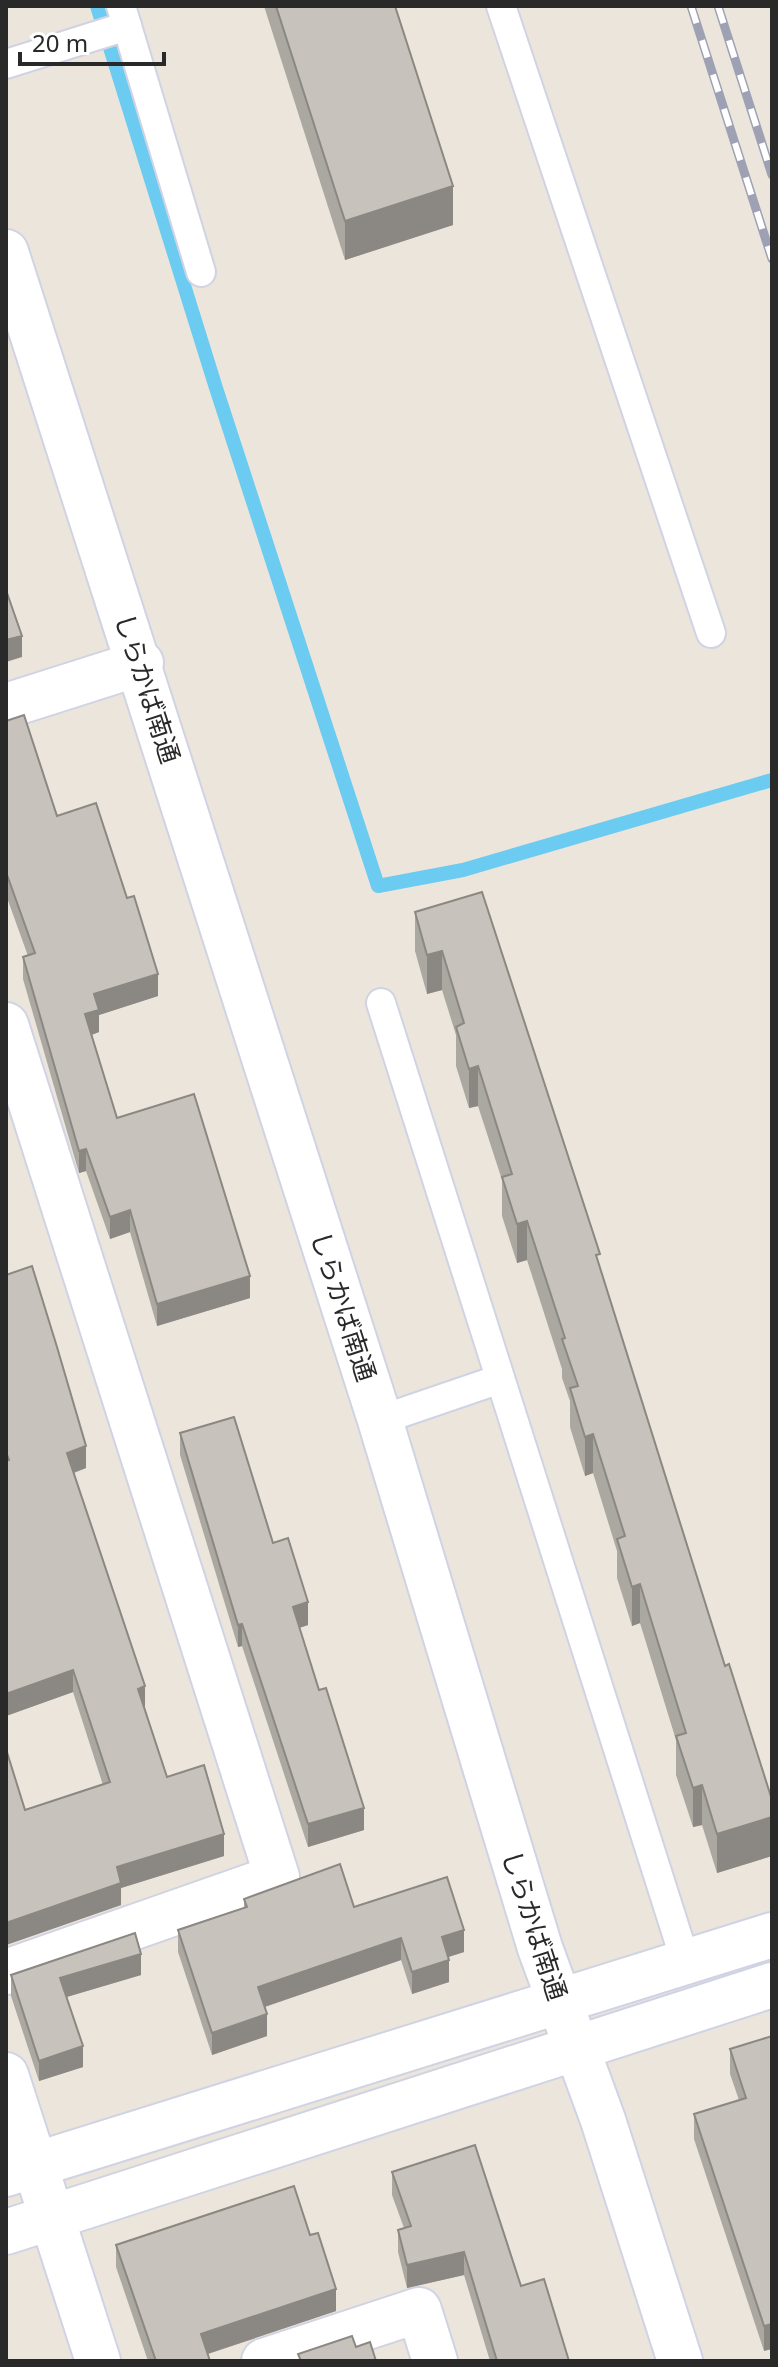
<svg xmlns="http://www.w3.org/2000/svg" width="778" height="2367" viewBox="0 0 778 2367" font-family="'Noto Sans','Noto Sans JP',sans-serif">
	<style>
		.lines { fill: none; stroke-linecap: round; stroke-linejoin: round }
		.stream { stroke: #6bcbf1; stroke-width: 14 }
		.service-casing { stroke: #d0d3e3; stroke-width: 32 }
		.minor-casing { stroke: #d0d3e3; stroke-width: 48 }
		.tertiary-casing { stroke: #d0d3e3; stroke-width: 48 }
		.service { stroke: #fff; stroke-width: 28 }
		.minor { stroke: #fff; stroke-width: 44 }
		.tertiary { stroke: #fff; stroke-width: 44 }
		.rail-casing { stroke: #9ea1b4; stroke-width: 9 }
		.rail { stroke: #fff; stroke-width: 6; stroke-dasharray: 18; stroke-linecap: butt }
		.wall { fill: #aba7a1 }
		.shaded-wall { fill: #8b8883 }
		.building { fill: #c7c2bb; stroke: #8b8883; stroke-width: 2 }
		.labels { text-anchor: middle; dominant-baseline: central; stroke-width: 6; stroke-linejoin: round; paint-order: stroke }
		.street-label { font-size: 26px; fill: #292929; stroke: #fff }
	</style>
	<rect width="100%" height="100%" fill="#ece5db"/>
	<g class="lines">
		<polyline class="stream" points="97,6 216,388 378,886 463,870 772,780"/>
		<defs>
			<g id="service">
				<polyline points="121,6 201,272"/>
				<polyline points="501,6 711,633"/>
				<polyline points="6,64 127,26"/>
				<polyline points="381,1003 686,1963"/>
				<polyline points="380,1420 500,1379"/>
			</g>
			<g id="minor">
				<polyline points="6,706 141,663"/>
				<polyline points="6,1025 277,1877 6,1972"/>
				<polyline points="6,2075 98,2361"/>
				<polyline points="264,2361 419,2310 435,2361"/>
			</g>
			<g id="tertiary">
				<polyline points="6,252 380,1420 540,1948 603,2120 680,2361"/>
				<polyline points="6,2174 772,1935"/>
				<polyline points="6,2232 772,1985"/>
			</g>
		</defs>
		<use href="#service" class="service-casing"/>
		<use href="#minor" class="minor-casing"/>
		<use href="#tertiary" class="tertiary-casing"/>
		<use href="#service" class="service"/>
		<use href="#minor" class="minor"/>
		<use href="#tertiary" class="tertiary"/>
		<defs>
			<g id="rail">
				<polyline points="691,6 772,259"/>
				<polyline points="718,6 772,175"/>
			</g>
		</defs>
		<use href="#rail" class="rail-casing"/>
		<use href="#rail" class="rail"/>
	</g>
	<g class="wall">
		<polygon points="264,6 395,6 453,225 345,260"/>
		<polygon points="6,721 158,996 99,1015 99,1032 92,1035 117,1118 250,1298 157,1326 130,1232 110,1239 86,1171 79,1173 23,979 23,957 28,956 6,895"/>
		<polygon points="482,892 725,1666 772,1800 772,1856 717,1873 702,1825 693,1827 676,1775 676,1740 640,1623 632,1626 617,1578 617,1551 593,1473 585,1476 570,1427 570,1401 562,1378 562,1369 527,1260 517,1263 502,1216 502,1180 478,1106 469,1108 456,1066 456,1035 442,990 427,994 415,951 415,912"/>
		<polygon points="6,1275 86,1468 74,1473 145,1708 167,1777 224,1856 121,1888 121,1905 6,1945 6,1749 25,1810 103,1785 73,1692 6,1716"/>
		<polygon points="180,1433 273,1543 308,1625 299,1628 364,1830 308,1847 242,1646 238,1647 180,1455"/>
		<polygon points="244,1899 354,1907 464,1952 448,1957 449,1982 412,1994 401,1960 265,2007 267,2036 212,2055 178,1952 178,1930 244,1908"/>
		<polygon points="11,1975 141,1975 66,1997 83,2067 39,2081 11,1996"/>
		<polygon points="772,2036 764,2351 694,2139 694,2114 739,2100 730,2074 730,2049"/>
		<polygon points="392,2172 521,2286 569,2361 490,2361 464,2275 407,2288 398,2252 398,2230 404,2228 392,2195"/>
		<polygon points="310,2235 336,2311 208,2354 210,2361 148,2361 116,2267 116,2245"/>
	</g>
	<g class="shaded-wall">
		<polygon points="453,186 453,225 345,260 345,221"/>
		<polygon points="22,636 22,657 6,662 6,640"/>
		<polygon points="442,951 442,990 427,994 427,955"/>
		<polygon points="158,974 158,996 99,1015 99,1032 85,1037 85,1014 94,994"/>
		<polygon points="478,1066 478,1106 469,1108 469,1069"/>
		<polygon points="86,1149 86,1171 79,1173 79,1151"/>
		<polygon points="130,1210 130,1232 110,1239 110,1217"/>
		<polygon points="527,1221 527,1260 517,1263 517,1224"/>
		<polygon points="250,1276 250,1298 157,1326 157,1304"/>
		<polygon points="593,1434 593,1473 585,1476 585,1437"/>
		<polygon points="86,1446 86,1468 67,1475 67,1453"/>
		<polygon points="640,1584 640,1623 632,1626 632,1587"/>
		<polygon points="308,1602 308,1625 293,1630 293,1607"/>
		<polygon points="242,1624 242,1646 238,1647 238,1625"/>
		<polygon points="73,1670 73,1692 6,1716 6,1694"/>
		<polygon points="145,1686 145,1708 138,1689"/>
		<polygon points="702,1785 702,1825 693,1827 693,1788"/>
		<polygon points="364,1808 364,1830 308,1847 308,1824"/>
		<polygon points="772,1817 772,1856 717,1873 717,1834"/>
		<polygon points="224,1834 224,1856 121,1888 121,1905 6,1945 6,1923 117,1867"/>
		<polygon points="464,1930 464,1952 442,1959 442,1937"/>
		<polygon points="401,1938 401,1960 258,2009 258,1987"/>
		<polygon points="141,1954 141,1975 60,1999 60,1978"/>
		<polygon points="449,1960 449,1982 412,1994 412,1972"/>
		<polygon points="267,2014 267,2036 212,2055 212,2033"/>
		<polygon points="83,2046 83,2067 39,2081 39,2061"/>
		<polygon points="464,2252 464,2275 407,2288 407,2265"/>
		<polygon points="336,2289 336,2311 201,2356 201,2334"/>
		<polygon points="772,2324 772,2349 764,2351 764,2326"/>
	</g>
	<g class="building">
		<polygon points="276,6 395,6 453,186 345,221"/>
		<polygon points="6,590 22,636 6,640"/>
		<polygon points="24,715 57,816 96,803 127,898 134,896 158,974 94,994 99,1010 85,1014 117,1118 194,1094 250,1276 157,1304 130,1210 110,1217 86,1149 79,1151 23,957 35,953 6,872 6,721"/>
		<polygon points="482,892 600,1254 596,1255 725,1666 729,1664 772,1800 772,1817 717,1834 702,1785 693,1788 676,1736 686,1733 640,1584 632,1587 617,1539 625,1536 593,1434 585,1437 570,1388 578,1386 562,1339 565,1338 527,1221 517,1224 502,1177 512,1174 478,1066 469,1069 456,1027 464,1023 442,951 427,955 415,912"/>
		<polygon points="32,1266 57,1347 86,1446 67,1453 145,1686 138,1689 167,1777 204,1765 224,1834 117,1867 121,1883 6,1923 6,1749 25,1810 110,1782 73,1670 6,1694 6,1461 9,1460 6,1452 6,1275"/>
		<polygon points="234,1417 273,1543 288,1538 308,1602 293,1607 319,1690 326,1688 364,1808 308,1824 242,1624 238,1625 180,1433"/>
		<polygon points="340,1864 354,1907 447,1877 464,1930 442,1937 449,1960 412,1972 401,1938 258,1987 267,2014 212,2033 178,1930 247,1907 244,1899"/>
		<polygon points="135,1933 141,1954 60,1978 83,2046 39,2061 11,1975"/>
		<polygon points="772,2036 772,2324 764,2326 694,2114 746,2098 730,2049"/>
		<polygon points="475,2145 521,2286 544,2279 569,2361 497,2361 464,2252 407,2265 398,2230 411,2226 392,2172"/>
		<polygon points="294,2186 310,2235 318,2233 336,2289 201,2334 210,2361 156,2361 116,2245"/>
		<polygon points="352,2336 356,2347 370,2342 376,2361 301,2361 298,2354"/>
	</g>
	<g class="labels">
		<g class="street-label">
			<text transform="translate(148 688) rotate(72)">しらかば南通</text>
			<text transform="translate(344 1306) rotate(72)">しらかば南通</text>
			<text transform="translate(535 1925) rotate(72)">しらかば南通</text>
		</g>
	</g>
	<rect width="778" height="2367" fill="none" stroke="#292929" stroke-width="16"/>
	<path d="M20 52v12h144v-12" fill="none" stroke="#292929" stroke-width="4"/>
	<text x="32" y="52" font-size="24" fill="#292929" stroke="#ffffff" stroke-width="6" paint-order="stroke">20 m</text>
</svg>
